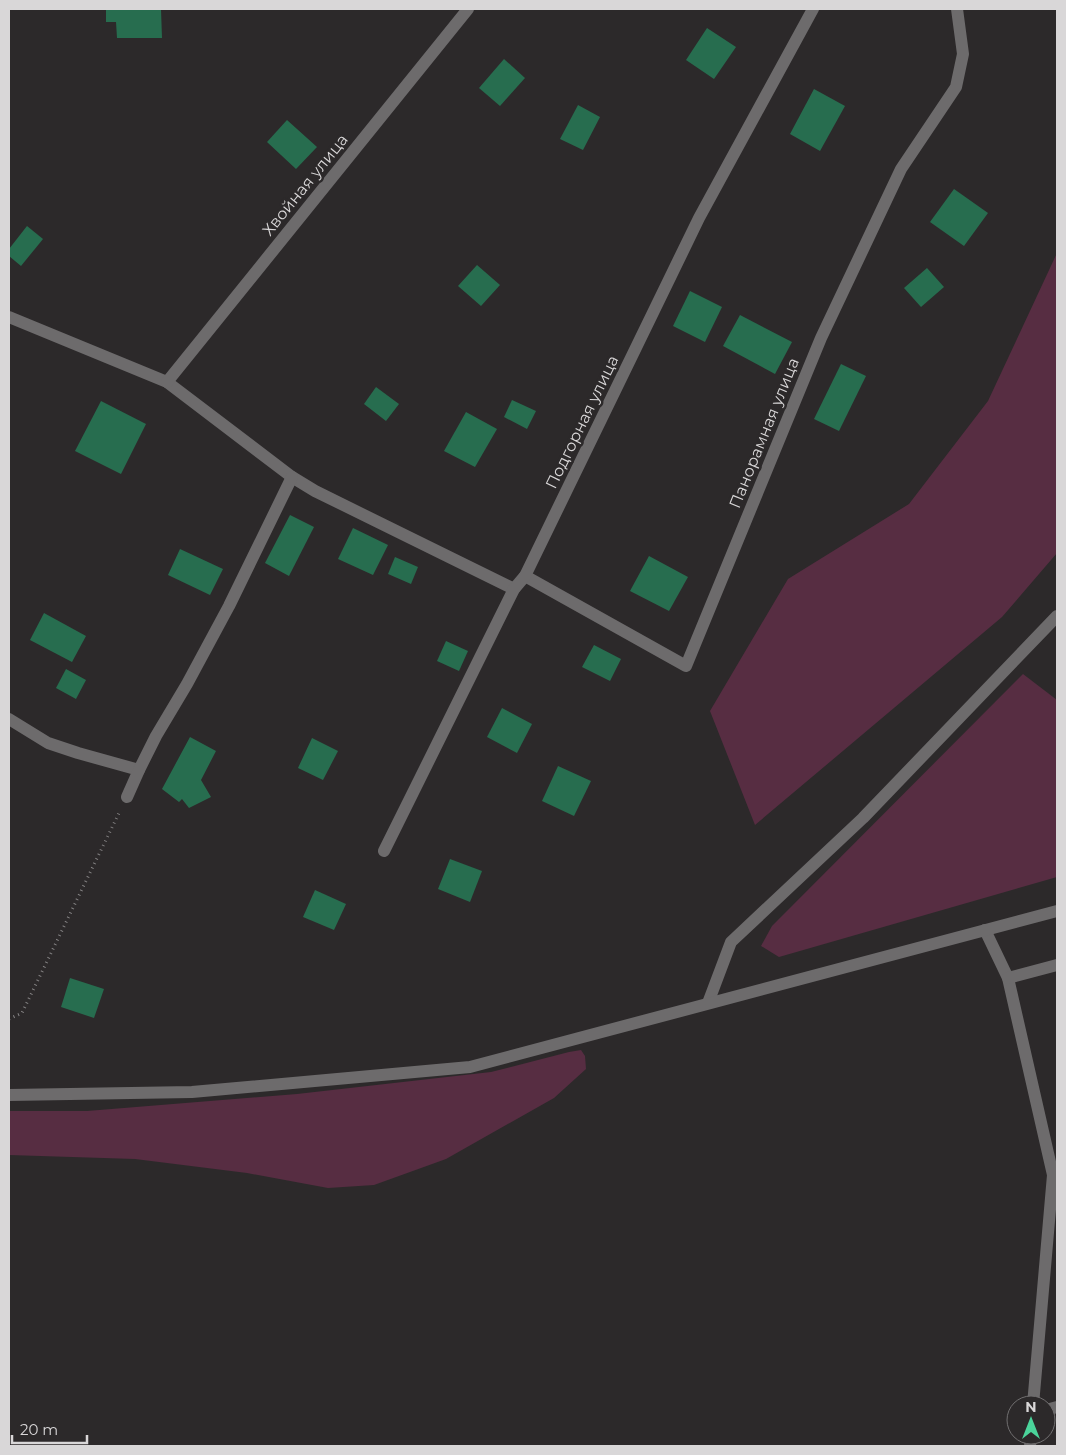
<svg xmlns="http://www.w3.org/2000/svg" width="1066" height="1455" viewBox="0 0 1066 1455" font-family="Montserrat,sans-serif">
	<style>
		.green { fill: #572d42 }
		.building { fill: #276d4f }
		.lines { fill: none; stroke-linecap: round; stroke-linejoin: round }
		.path { stroke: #868485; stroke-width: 3; stroke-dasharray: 1 4; stroke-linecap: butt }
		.minor { stroke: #6d6b6c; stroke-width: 12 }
		.labels { text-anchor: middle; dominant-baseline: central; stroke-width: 5; stroke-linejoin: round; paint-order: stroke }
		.street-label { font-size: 16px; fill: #d9d7d8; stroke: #2c292a }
	</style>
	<rect width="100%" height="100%" fill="#2c292a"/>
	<g class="green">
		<polygon points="1057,253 1057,553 1002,617 755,825 710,711 788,579 909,504 988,401"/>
		<polygon points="1023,674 1057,700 1057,877 779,957 761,946 772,926"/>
		<polygon points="581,1050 585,1056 586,1069 554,1098 446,1159 374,1185 328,1188 247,1173 135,1159 9,1155 9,1111 87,1111 297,1094 491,1072 569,1052"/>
	</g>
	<g class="building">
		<polygon points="106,9 161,9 162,38 117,38 116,22 106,22"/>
		<polygon points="707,28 736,47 714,79 686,60"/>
		<polygon points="504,59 525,78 500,106 479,88"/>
		<polygon points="814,89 845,106 820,151 790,134"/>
		<polygon points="578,105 600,117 583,150 560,139"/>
		<polygon points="287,120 317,147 296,169 267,142"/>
		<polygon points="954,189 988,213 964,246 930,222"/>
		<polygon points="27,226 43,239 21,266 9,256 9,249"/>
		<polygon points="477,265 500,285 481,306 458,286"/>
		<polygon points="927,268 944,287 921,307 904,288"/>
		<polygon points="690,291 722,307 705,342 673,326"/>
		<polygon points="740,315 792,342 775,374 723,346"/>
		<polygon points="841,364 866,376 839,431 814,419"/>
		<polygon points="376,387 399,404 386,421 364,404"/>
		<polygon points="512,400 536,411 527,429 504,417"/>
		<polygon points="101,401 146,424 121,474 75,451"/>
		<polygon points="466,412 497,429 475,467 444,451"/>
		<polygon points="290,515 314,527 289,576 265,563"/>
		<polygon points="353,528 388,545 373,575 338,559"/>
		<polygon points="180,549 223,569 210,595 168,575"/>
		<polygon points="649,556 688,577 669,611 630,591"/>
		<polygon points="395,557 418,567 411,584 388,574"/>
		<polygon points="44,613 86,636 72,662 30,640"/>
		<polygon points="446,641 468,651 459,671 437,661"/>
		<polygon points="594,645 621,659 610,681 582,667"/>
		<polygon points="66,669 86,680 76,699 56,688"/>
		<polygon points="502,708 532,724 517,753 487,737"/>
		<polygon points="190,737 216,751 201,780 211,797 189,808 182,799 179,802 162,789"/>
		<polygon points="312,738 338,751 323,780 298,768"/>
		<polygon points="558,766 591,781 574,816 542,801"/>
		<polygon points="450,859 482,871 470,902 438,889"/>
		<polygon points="315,890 346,904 334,930 303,917"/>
		<polygon points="70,978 104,989 94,1018 61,1007"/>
	</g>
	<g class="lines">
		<polyline class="path" points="9,1019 22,1013 119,813"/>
		<g class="minor">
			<polyline points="9,317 167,382 292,477 315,491 514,589"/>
			<polyline points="167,382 468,9"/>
			<polyline points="525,576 686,666 821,338 901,169 956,87 963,54 957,9"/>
			<polyline points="9,719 48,743 78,753 139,770"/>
			<polyline points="127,797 139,770 156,736 187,684 229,606 292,477"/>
			<polyline points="384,851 514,589 525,576 699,218 813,9"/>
			<polyline points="985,930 1008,978 1053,1175 1033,1405"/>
			<polyline points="1008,978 1057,965"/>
			<polyline points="708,1003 731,942 863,818 1057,616"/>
			<polyline points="9,1095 192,1092 470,1067 1057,911"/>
			<polyline points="1046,1410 1057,1407"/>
			<polyline points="1030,1446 1031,1435"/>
		</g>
	</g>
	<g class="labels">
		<g class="street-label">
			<text transform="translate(305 185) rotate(-51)">Хвойная улица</text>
			<text transform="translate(582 422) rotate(-64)">Подгорная улица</text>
			<text transform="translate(764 433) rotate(-68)">Панорамная улица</text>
		</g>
	</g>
	<rect width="1066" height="1455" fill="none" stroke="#d9d7d8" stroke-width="20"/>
	<g transform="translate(1031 1420)"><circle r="24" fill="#2c292a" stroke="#716f70"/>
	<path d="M0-4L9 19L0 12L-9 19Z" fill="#4bd49b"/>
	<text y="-8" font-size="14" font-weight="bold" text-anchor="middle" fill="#d9d7d8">N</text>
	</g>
	<path d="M12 1435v8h75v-8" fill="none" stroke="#d9d7d8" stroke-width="2.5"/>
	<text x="20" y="1435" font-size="15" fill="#d9d7d8" stroke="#2c292a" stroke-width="4" paint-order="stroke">20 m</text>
</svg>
